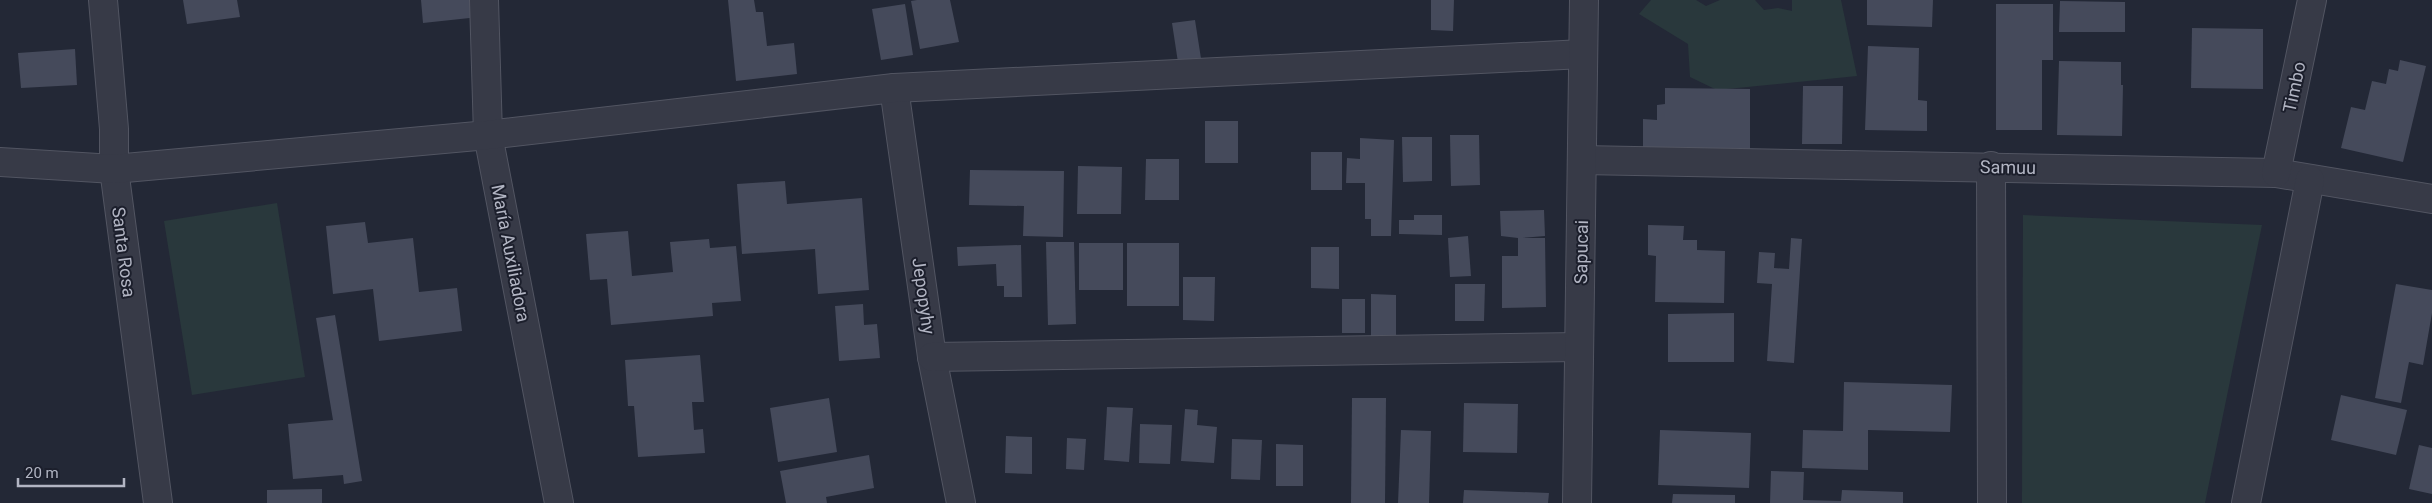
<svg xmlns="http://www.w3.org/2000/svg" width="2432" height="503" viewBox="0 0 2432 503" font-family="Roboto,sans-serif">
	<style>
		.green { fill: #29383c }
		.building { fill: #454a5b }
		.lines { fill: none; stroke-linecap: round; stroke-linejoin: round }
		.street-casing { stroke: #525562; stroke-width: 30 }
		.street { stroke: #373a47; stroke-width: 28 }
		.labels { text-anchor: middle; dominant-baseline: central; stroke-width: 4; stroke-linejoin: round; paint-order: stroke }
		.street-label { font-size: 18px; fill: #b2b5c3; stroke: #1c1f2c }
	</style>
	<rect width="100%" height="100%" fill="#232836"/>
	<g class="green">
		<polygon points="1651,0 1696,0 1706,6 1720,0 1755,0 1764,10 1778,8 1792,11 1792,0 1841,0 1857,76 1717,90 1690,77 1688,44 1639,14"/>
		<polygon points="277,203 305,377 192,395 164,221"/>
		<polygon points="2023,215 2262,225 2205,503 2022,503"/>
	</g>
	<g class="building">
		<polygon points="183,0 237,0 240,17 187,24"/>
		<polygon points="421,0 476,0 479,17 423,23"/>
		<polygon points="728,0 754,0 756,12 763,12 767,46 794,43 797,74 736,81"/>
		<polygon points="917,0 950,0 959,42 920,49 911,1"/>
		<polygon points="1431,0 1454,0 1453,31 1431,30"/>
		<polygon points="1867,0 1933,0 1932,27 1867,25"/>
		<polygon points="2060,1 2125,2 2125,32 2059,32"/>
		<polygon points="905,4 913,55 881,60 872,9"/>
		<polygon points="1996,4 2053,4 2053,60 2042,60 2042,130 1996,130"/>
		<polygon points="1195,20 1202,65 1179,69 1172,23"/>
		<polygon points="2192,28 2263,29 2263,89 2191,88"/>
		<polygon points="1868,46 1919,48 1918,100 1927,101 1927,131 1865,130"/>
		<polygon points="75,49 77,85 21,88 18,53"/>
		<polygon points="2400,60 2426,66 2403,162 2341,148 2351,107 2365,110 2372,81 2386,84 2389,69 2398,71"/>
		<polygon points="2059,61 2121,62 2121,85 2123,85 2122,136 2057,135"/>
		<polygon points="1803,86 1843,86 1842,144 1802,144"/>
		<polygon points="1665,88 1750,89 1750,152 1643,151 1643,119 1657,120 1657,105 1665,104"/>
		<rect x="1205" y="121" width="33" height="42"/>
		<polygon points="1450,135 1479,135 1480,185 1451,186"/>
		<polygon points="1402,137 1432,137 1432,181 1403,182"/>
		<polygon points="1360,138 1394,140 1391,236 1371,236 1371,219 1365,219 1365,183 1346,183 1347,158 1360,159"/>
		<rect x="1311" y="152" width="31" height="38"/>
		<polygon points="1146,159 1179,159 1179,200 1145,200"/>
		<polygon points="1078,166 1122,167 1121,214 1077,214"/>
		<polygon points="970,170 1064,171 1063,237 1023,236 1024,206 969,205"/>
		<polygon points="785,181 787,204 862,198 869,290 818,294 815,249 742,254 737,184"/>
		<polygon points="1544,210 1545,236 1522,238 1545,238 1546,307 1502,308 1502,256 1518,256 1518,238 1501,236 1500,211"/>
		<polygon points="1414,215 1442,215 1442,235 1399,234 1399,220 1414,220"/>
		<polygon points="365,222 368,243 413,238 419,292 457,288 462,331 379,341 373,289 333,294 326,226"/>
		<polygon points="1648,225 1684,226 1683,240 1697,240 1697,250 1725,251 1724,303 1655,302 1656,256 1648,255"/>
		<polygon points="628,231 632,276 673,272 670,242 709,239 710,248 736,246 741,301 712,303 713,316 611,325 607,279 590,280 586,234"/>
		<polygon points="1468,236 1471,276 1450,277 1448,238"/>
		<polygon points="1791,238 1802,239 1794,363 1767,361 1772,284 1757,283 1759,252 1775,253 1774,268 1789,269"/>
		<polygon points="1046,242 1074,242 1076,324 1048,325"/>
		<rect x="1079" y="243" width="44" height="47"/>
		<rect x="1127" y="243" width="52" height="63"/>
		<polygon points="1021,245 1022,297 1004,297 1004,286 997,286 996,264 958,266 957,247"/>
		<polygon points="1311,247 1339,247 1339,289 1311,288"/>
		<polygon points="1183,277 1215,277 1214,321 1183,320"/>
		<polygon points="1455,284 1485,284 1484,321 1455,321"/>
		<polygon points="2396,284 2432,290 2432,313 2423,365 2409,362 2401,403 2375,398"/>
		<polygon points="1371,294 1396,295 1396,336 1371,336"/>
		<rect x="1342" y="299" width="23" height="34"/>
		<polygon points="863,304 864,325 877,324 880,358 839,361 835,306"/>
		<polygon points="1734,313 1734,362 1668,362 1668,314"/>
		<polygon points="335,315 362,481 344,484 343,475 293,479 288,424 333,420 316,318"/>
		<polygon points="700,355 704,402 692,402 694,430 703,429 705,453 638,457 634,406 628,406 625,360"/>
		<polygon points="1844,382 1952,385 1950,432 1868,430 1868,470 1802,468 1803,430 1843,431"/>
		<polygon points="2341,395 2407,410 2396,455 2331,440"/>
		<polygon points="829,398 837,452 778,462 770,408"/>
		<polygon points="1352,398 1386,398 1385,503 1351,503"/>
		<polygon points="1464,403 1518,404 1517,453 1463,452"/>
		<polygon points="1107,407 1133,408 1129,462 1104,460"/>
		<polygon points="1185,409 1198,410 1197,425 1217,427 1214,463 1181,461"/>
		<polygon points="1140,424 1172,425 1170,464 1139,463"/>
		<polygon points="1401,430 1431,431 1429,503 1398,503"/>
		<polygon points="1660,430 1751,433 1749,488 1658,485"/>
		<polygon points="1006,436 1032,437 1032,474 1005,473"/>
		<polygon points="1067,438 1086,439 1084,470 1066,469"/>
		<polygon points="1232,439 1262,440 1260,480 1231,479"/>
		<polygon points="1276,444 1303,445 1303,486 1276,486"/>
		<polygon points="2419,445 2432,448 2432,494 2409,489"/>
		<polygon points="869,455 874,488 826,497 827,503 786,503 780,471"/>
		<polygon points="1771,471 1804,472 1803,500 1841,501 1842,490 1903,492 1903,503 1770,503"/>
		<polygon points="322,489 322,503 267,503 267,490"/>
		<polygon points="1464,490 1549,493 1548,503 1463,503"/>
		<polygon points="1673,494 1735,495 1735,503 1672,503"/>
	</g>
	<g class="lines">
		<defs>
			<g id="street">
				<polyline points="103,0 114,129 114,169 158,503"/>
				<polyline points="484,0 488,135 559,503"/>
				<polyline points="894,88 932,357 961,503"/>
				<polyline points="1582,160 2276,173 2432,199"/>
				<polyline points="0,162 114,169 488,135 894,88 1583,54"/>
				<polyline points="1991,166 1992,503"/>
				<polyline points="2276,173 2312,0"/>
				<polyline points="932,357 1579,347"/>
				<polyline points="1577,503 1584,0"/>
				<polyline points="2246,503 2310,180"/>
			</g>
		</defs>
		<use href="#street" class="street-casing"/>
		<use href="#street" class="street"/>
	</g>
	<g class="labels">
		<g class="street-label">
			<text transform="translate(2294 87) rotate(-78)">Timbo</text>
			<text transform="translate(2008 167) rotate(1)">Samuu</text>
			<text transform="translate(124 252) rotate(83)">Santa Rosa</text>
			<text transform="translate(1581 252) rotate(-89)">Sapucai</text>
			<text transform="translate(511 253) rotate(79)">María Auxiliadora</text>
			<text transform="translate(924 296) rotate(82)">Jepopyhy</text>
		</g>
	</g>
	<path d="M18 478v8h106v-8" fill="none" stroke="#b2b5c3" stroke-width="2.5"/>
	<text x="25" y="478" font-size="15" fill="#b2b5c3" stroke="#1c1f2c" stroke-width="4" paint-order="stroke">20 m</text>
</svg>
